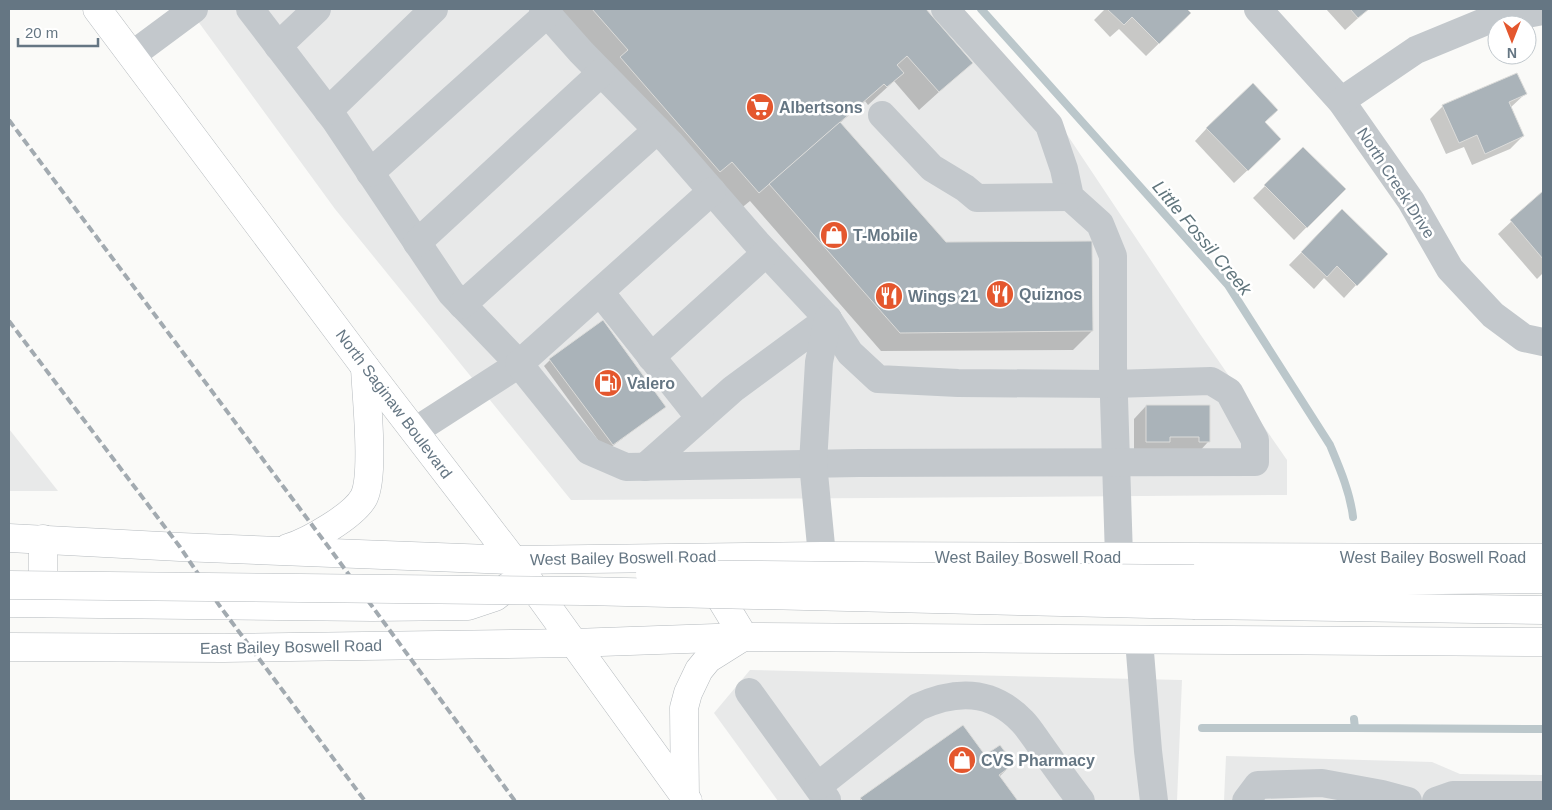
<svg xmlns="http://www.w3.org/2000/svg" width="1552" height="810" viewBox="0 0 1552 810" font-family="Helvetica,sans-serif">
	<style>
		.built { fill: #e8e9e9 }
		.shadow { fill: #0003 }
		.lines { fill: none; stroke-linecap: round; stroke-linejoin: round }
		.stream { stroke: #bbc7cb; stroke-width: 8 }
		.building { fill: #aab3b9; stroke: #dcdcda }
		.major-casing { stroke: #b5babe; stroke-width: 29 }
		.minor { stroke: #c3c8cc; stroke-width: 28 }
		.major { stroke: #fff; stroke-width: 28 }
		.rail { stroke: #a2aab0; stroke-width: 4; stroke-dasharray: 8 4; stroke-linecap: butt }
		.major-bridge-casing { stroke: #b5babe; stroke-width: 29; stroke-linecap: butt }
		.major-bridge { stroke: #fff; stroke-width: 28 }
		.labels { text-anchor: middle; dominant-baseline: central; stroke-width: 5; stroke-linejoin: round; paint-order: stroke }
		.poi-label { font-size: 16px; font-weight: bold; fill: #657683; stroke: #fff; text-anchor: start }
		.street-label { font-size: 16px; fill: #657683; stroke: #fff }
		.water-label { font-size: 18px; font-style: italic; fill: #60757c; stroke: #fff }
	</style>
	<rect width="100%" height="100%" fill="#fafaf8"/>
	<g class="built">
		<polygon points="189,9 955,9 1068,136 1200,334 1287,460 1287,495 571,500 335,209"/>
		<polygon points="9,429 58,491 9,491"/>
		<polygon points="750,670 1182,680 1177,801 778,801 714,713"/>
		<polygon points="1226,756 1432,762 1460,774 1543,775 1543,801 1224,801"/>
	</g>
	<g class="shadow">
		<polygon points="557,9 924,9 971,63 919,110 894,81 868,105 865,101 840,123 945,243 1092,331 1073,350 881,351 750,201 739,210"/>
		<polygon points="1105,9 1186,9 1190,13 1146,56 1119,29 1110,37 1094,20"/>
		<polygon points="1326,9 1368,9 1345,30"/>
		<polygon points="1525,94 1510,108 1523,136 1510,149 1472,165 1464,147 1446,154 1430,119 1443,106"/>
		<polygon points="1264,123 1267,152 1234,183 1195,141 1207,128"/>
		<polygon points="1303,148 1344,189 1294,240 1253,198"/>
		<polygon points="1543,192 1543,273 1537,279 1498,234"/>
		<polygon points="1342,211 1356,285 1344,298 1324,278 1314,289 1289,265"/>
		<polygon points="550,360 665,406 606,451 544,366"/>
		<polygon points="1146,406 1208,442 1196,455 1134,454 1134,419"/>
		<polygon points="1012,764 999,777 1016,801 859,801 861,799"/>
	</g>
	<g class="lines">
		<g class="stream">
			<path d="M981,9l247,276 102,160c10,24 20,47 23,72"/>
			<polyline points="1354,719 1355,728 1543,729"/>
			<polyline points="1202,728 1355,728"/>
		</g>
	</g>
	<g class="building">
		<polygon points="592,9 926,9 973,63 939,92 907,56 897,65 904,73 887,87 884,84 759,193 732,162 720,172 620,57 628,50"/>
		<polygon points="1107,9 1187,9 1191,13 1159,44 1132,17 1124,25"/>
		<polygon points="1350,9 1369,9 1358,18"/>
		<polygon points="1517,73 1527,94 1509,102 1524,136 1485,154 1477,135 1459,143 1442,105"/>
		<polygon points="1253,83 1278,110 1265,122 1281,139 1248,171 1206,128"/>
		<polygon points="840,122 946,242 1092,241 1093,331 900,333 769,184"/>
		<polygon points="1303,147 1346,189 1307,228 1264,185"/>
		<polygon points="1543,191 1543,259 1510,220"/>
		<polygon points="1342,209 1388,254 1357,286 1337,266 1327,277 1301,252"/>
		<polygon points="603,320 666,407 613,445 549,359"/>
		<polygon points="1146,405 1210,405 1210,442 1199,442 1199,437 1170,437 1170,442 1146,442"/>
		<polygon points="963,725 985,755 1000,745 1014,764 999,775 1018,801 863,801 860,798"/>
	</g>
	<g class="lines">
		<defs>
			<g id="major">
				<polyline points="97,9 365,367 521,570 688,801"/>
				<polyline points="9,538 180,547 513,560 822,556 1543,558"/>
				<polyline points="43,539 43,603"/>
				<path d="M288,548c20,-6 66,-32 76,-51 11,-23 2,-102 1,-130"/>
				<polyline points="707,576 744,637"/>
				<polyline points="1194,579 1325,581 1543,579"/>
				<polyline points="9,603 373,607 468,606 495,597 509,586"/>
				<polyline points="1195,605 1543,610"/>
				<polyline points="9,647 224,648 573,643 744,637 1543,642"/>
				<polyline points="685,798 684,708 688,693 699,670 708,659 743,637"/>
			</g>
		</defs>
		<use href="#major" class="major-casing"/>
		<g class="minor">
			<polyline points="250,9 335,120 451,293 519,364 415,431"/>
			<polyline points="543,9 581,52 670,143 757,243 828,319 733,389 645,467"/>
			<polyline points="945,9 1049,125 1064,169 1070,197 1100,224 1113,256 1113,366 1119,557"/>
			<polyline points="1258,9 1341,101 1411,201 1450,269 1493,315 1524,338 1543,342"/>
			<polyline points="278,46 317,9"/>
			<polyline points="132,55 194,9"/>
			<polyline points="1341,101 1416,50 1484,22 1543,11"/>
			<polyline points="328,111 434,9"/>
			<polyline points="882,115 932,168 965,188 977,198 1070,197"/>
			<polyline points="370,173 547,14"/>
			<polyline points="712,191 519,364 589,451 626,467 859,463 1255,462 1255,440 1229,392 1211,381 1113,384 958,383 878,379 850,353 828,319"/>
			<polyline points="417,243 601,73"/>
			<polyline points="600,292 700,418"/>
			<polyline points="462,305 657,130"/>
			<polyline points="651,357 766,253"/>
			<polyline points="822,556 813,463 819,362 828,319"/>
			<polyline points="1139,640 1148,751 1154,801"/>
			<polyline points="749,692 827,800"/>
			<path d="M818,786l100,-79c38,-17 73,-18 104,14 8,8 14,19 21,28 12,17 25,35 38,52"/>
			<polyline points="1246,801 1258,785 1322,783 1382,794 1408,801"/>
			<polyline points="1436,801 1453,795 1543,795"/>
		</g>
		<use href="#major" class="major"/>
		<g class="rail">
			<polyline points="9,120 333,553 515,801"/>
			<polyline points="9,321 180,547 219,605 365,801"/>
		</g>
		<defs>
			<g id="major-bridge">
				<polyline points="650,574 1194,579"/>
				<polyline points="9,585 583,591 1195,605"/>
			</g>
		</defs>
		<use href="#major-bridge" class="major-bridge-casing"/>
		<use href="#major-bridge" class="major-bridge"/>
	</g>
	<defs>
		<symbol id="supermarket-disc" viewBox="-11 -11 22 22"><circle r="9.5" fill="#e4572e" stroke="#fff"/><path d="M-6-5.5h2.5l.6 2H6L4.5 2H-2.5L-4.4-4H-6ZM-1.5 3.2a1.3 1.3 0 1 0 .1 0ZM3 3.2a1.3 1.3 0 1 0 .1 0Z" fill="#fff"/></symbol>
		<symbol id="shop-disc" viewBox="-11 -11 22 22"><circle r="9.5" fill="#e4572e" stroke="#fff"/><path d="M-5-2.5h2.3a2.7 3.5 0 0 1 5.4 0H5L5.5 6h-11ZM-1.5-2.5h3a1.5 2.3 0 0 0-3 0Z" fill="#fff"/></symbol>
		<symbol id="restaurant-disc" viewBox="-11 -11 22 22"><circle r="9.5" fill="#e4572e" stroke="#fff"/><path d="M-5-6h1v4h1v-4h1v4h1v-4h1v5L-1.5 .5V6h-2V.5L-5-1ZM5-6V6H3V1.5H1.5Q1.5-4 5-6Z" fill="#fff"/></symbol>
		<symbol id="fuel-disc" viewBox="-11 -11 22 22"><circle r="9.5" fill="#e4572e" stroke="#fff"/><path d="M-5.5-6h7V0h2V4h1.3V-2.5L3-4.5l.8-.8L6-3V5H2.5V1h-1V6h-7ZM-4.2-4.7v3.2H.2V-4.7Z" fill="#fff"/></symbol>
	</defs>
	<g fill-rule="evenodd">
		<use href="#supermarket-disc" x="744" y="91" width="32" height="32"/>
		<use href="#shop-disc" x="818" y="219" width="32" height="32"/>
		<use href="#restaurant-disc" x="984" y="278" width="32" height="32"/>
		<use href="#restaurant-disc" x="873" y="280" width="32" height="32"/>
		<use href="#fuel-disc" x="592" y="367" width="32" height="32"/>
		<use href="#shop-disc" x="946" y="744" width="32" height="32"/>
	</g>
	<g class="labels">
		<g class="poi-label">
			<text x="779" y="107">Albertsons</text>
			<text x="853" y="235">T-Mobile</text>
			<text x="1019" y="294">Quiznos</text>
			<text x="908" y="296">Wings 21</text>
			<text x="627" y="383">Valero</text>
			<text x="981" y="760">CVS Pharmacy</text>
		</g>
		<g class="street-label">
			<text transform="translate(1396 183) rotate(57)">North Creek Drive</text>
			<text transform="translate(394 404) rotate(53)">North Saginaw Boulevard</text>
			<text x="1028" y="557">West Bailey Boswell Road</text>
			<text x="1433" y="557">West Bailey Boswell Road</text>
			<text transform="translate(623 558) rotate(-1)">West Bailey Boswell Road</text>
			<text transform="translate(291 647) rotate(-1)">East Bailey Boswell Road</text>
		</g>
		<g class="water-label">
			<text transform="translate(1202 238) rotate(50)">Little Fossil Creek</text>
		</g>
	</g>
	<rect width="1552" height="810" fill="none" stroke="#657683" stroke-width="20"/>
	<g transform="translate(1512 40) rotate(180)"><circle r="24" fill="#ffffff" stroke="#c1c8cd"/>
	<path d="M0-4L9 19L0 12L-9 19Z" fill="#e4572e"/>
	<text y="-8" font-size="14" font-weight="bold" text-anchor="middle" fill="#657683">N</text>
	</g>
	<path d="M18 38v8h80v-8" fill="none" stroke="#657683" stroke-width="2.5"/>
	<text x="25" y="38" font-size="15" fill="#657683" stroke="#ffffff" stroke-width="4" paint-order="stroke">20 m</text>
</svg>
